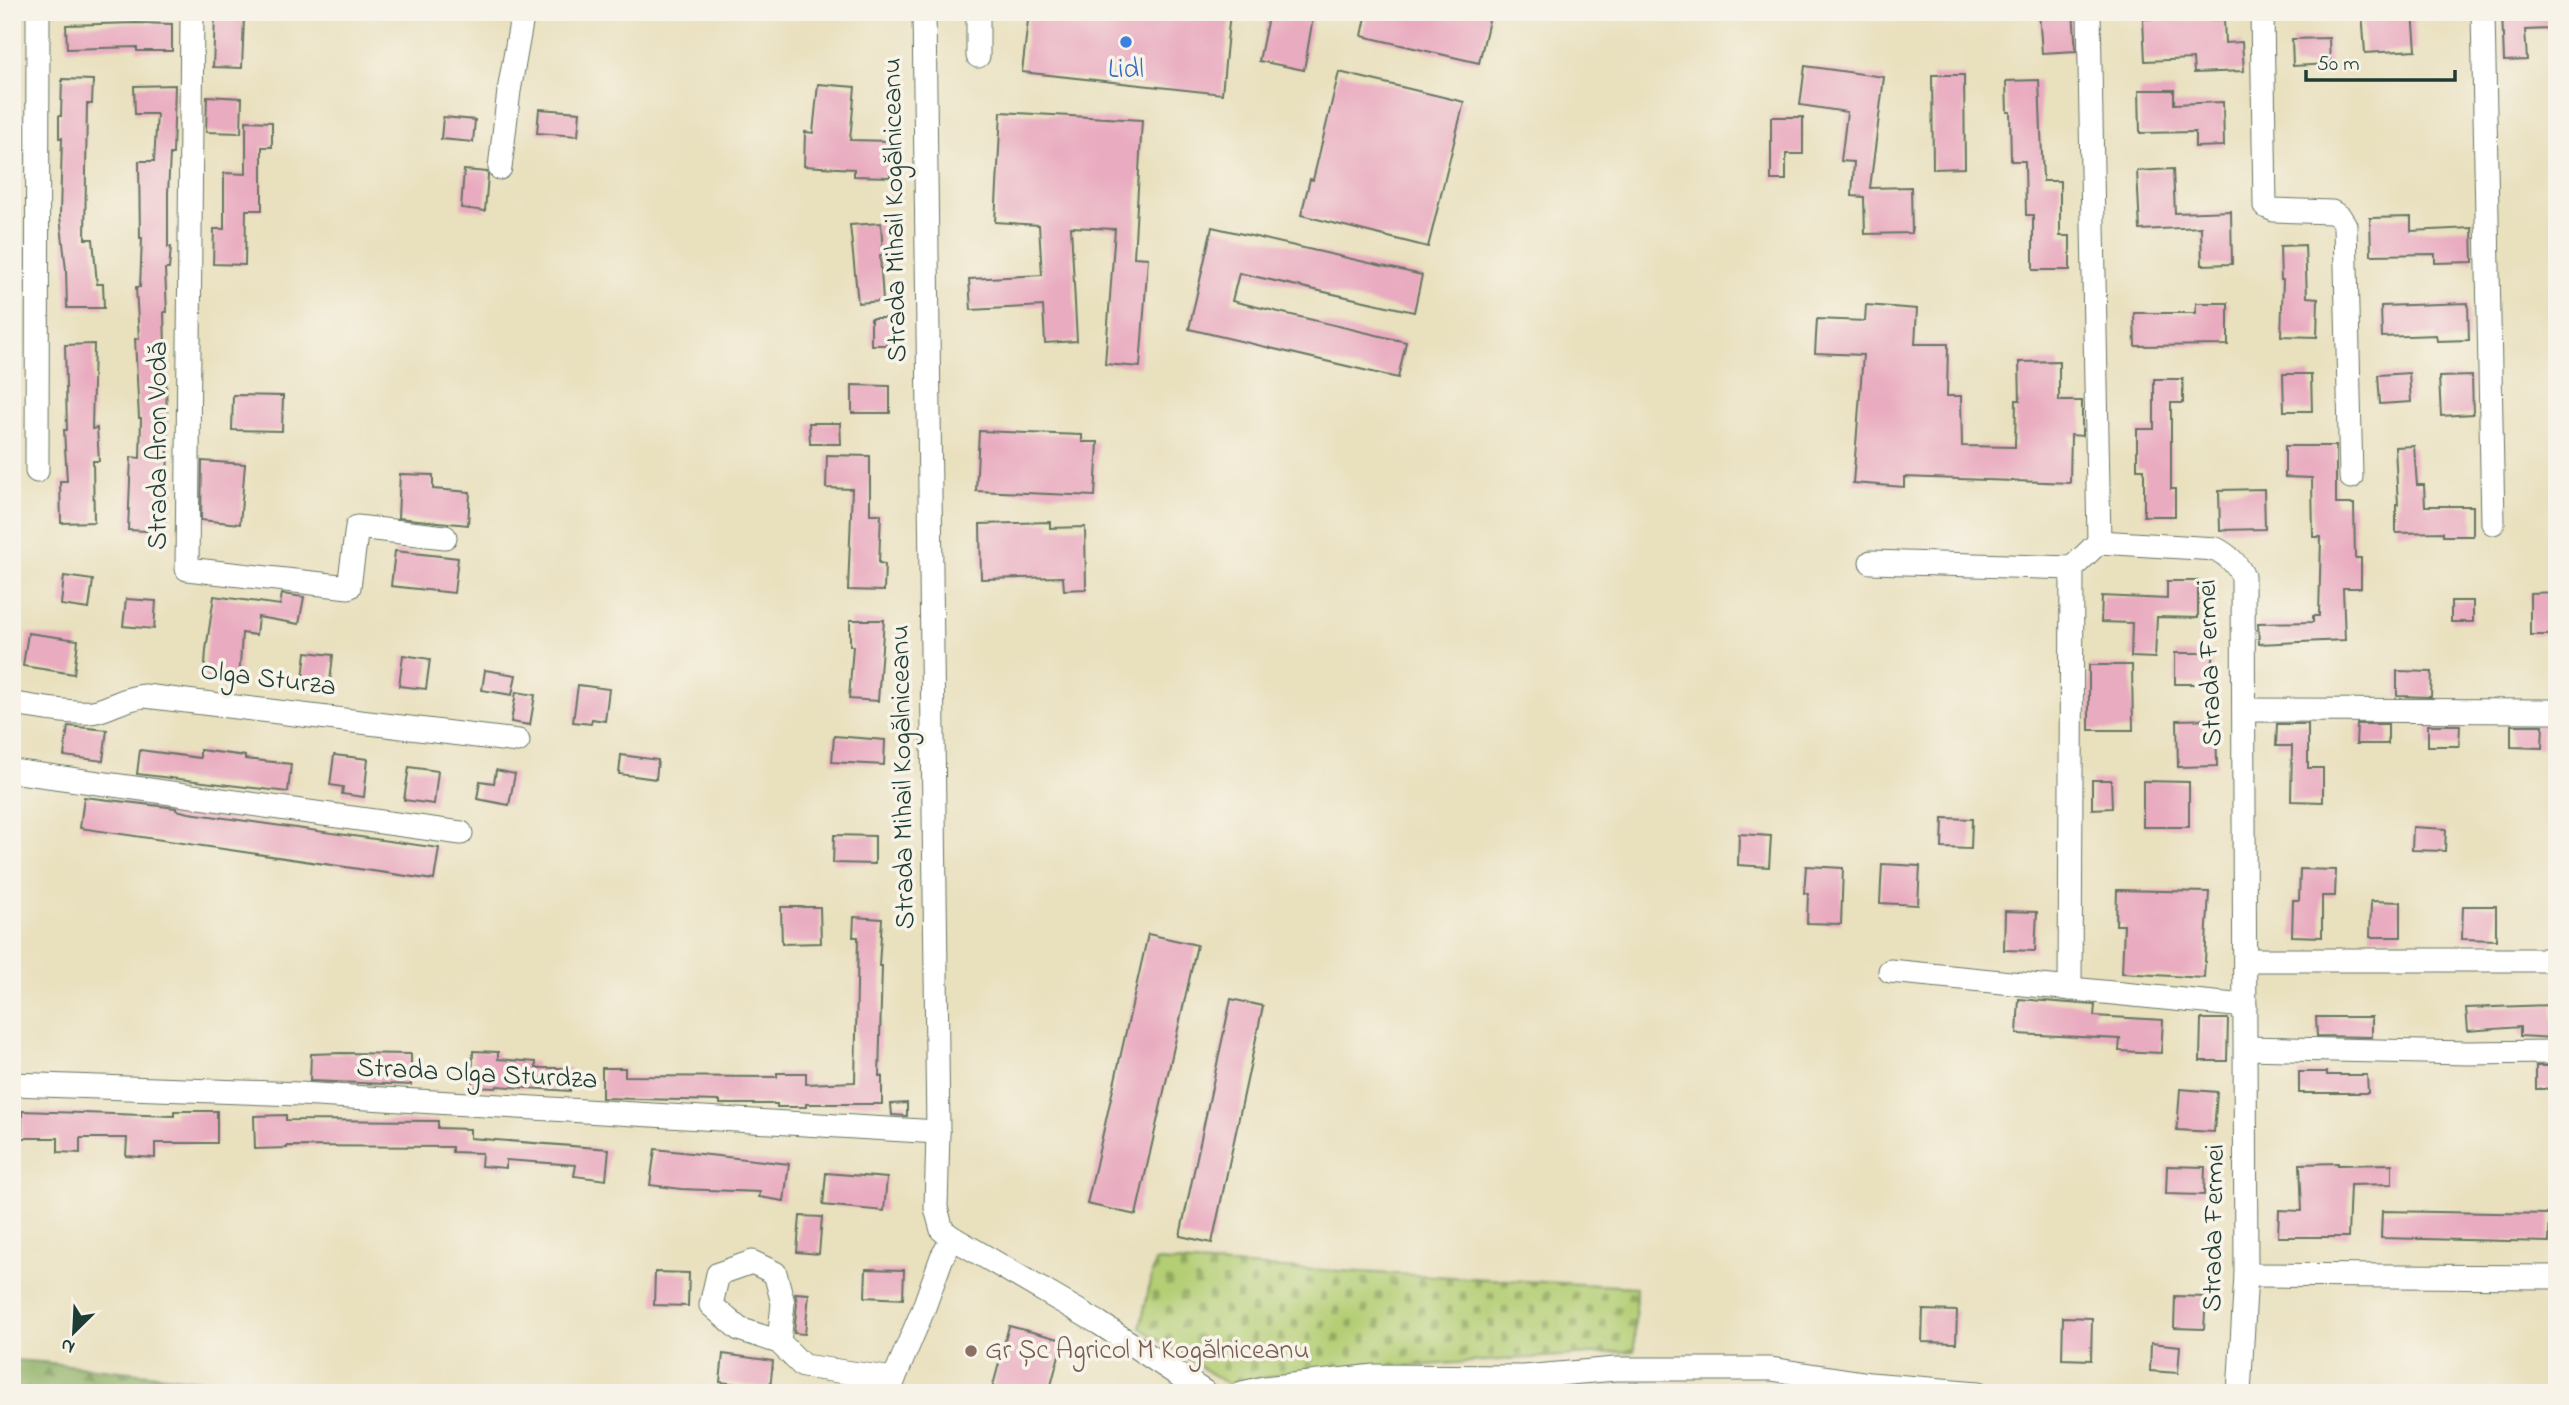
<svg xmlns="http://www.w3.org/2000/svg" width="2569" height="1405" viewBox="0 0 2569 1405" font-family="'Indie Flower',sans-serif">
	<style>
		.forest { fill: url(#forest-firs); stroke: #57774d; stroke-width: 2 }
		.cemetery { fill: url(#cemetery-stones); stroke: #6a8654; stroke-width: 2 }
		.building { fill: #e9abc0 }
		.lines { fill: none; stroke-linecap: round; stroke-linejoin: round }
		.minor-casing { stroke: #667664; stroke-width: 25 }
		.minor { stroke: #fff; stroke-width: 23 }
		.shop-dot { fill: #3f7fe0; stroke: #f7f3e8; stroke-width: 2.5 }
		.education-dot { fill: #8d6e63; stroke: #f7f3e8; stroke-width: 2.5 }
		.labels { text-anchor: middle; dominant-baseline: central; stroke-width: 7; stroke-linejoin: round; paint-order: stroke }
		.shop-label { font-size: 28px; fill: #366cbe; stroke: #f7f3e8 }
		.street-label { font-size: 28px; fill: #1f3d34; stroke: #f7f3e8 }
		.education-label { font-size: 28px; fill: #785e54; stroke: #f7f3e8; text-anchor: start }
	</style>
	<defs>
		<pattern id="forest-firs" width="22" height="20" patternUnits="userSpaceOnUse" patternTransform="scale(1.75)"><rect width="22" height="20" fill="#8fb166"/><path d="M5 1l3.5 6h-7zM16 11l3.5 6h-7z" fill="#749155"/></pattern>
		<pattern id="cemetery-stones" width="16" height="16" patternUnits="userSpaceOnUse" patternTransform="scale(1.75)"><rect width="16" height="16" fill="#b4ce74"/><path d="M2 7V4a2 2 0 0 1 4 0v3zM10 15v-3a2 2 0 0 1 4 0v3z" fill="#92a860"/></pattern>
	</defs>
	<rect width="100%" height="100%" fill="#f7f3e8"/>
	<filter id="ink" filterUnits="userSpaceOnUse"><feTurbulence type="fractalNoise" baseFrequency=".0143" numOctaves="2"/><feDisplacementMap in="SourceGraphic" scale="14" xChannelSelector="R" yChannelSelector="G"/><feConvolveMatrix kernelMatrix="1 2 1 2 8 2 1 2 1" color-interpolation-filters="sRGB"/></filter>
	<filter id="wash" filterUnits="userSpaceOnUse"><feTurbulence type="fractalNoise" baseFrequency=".00686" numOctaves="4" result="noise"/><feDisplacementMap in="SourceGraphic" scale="28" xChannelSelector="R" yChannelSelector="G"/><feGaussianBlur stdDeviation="1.57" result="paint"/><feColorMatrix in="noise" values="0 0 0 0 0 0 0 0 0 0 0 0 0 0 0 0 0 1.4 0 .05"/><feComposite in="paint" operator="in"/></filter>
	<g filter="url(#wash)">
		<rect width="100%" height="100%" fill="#e9e0be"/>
		<polygon class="forest" points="12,1360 41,1362 316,1393 12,1393"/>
		<polygon class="cemetery" points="1155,1261 1636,1287 1634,1351 1279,1375 1227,1384 1140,1328"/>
		<g id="blocks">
			<g class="building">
				<polygon points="1029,12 1230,12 1222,94 1022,72"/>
				<polygon points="1269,12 1314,12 1304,70 1259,61"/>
				<polygon points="1367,12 1491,12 1479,63 1362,36"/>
				<polygon points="2039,12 2073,12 2076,51 2042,53"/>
				<polygon points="2362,12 2413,12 2416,50 2365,53"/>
				<polygon points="2502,12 2548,13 2549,29 2525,30 2527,60 2504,61"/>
				<polygon points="215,17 244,18 242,68 213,67"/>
				<polygon points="2175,18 2175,21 2224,19 2225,43 2242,42 2244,71 2194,73 2193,59 2145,61 2143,19"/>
				<polygon points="136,23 172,24 172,51 137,51 137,47 67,49 66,25"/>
				<polygon points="2329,38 2330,64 2293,66 2292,39"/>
				<polygon points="1805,66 1884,77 1870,188 1911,187 1912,233 1865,234 1864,197 1852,196 1854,162 1841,161 1847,112 1800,105"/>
				<polygon points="1339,72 1464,102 1428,247 1301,215 1310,179 1313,180"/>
				<polygon points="1932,75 1964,75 1965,168 1933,169"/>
				<polygon points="62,79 93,80 92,104 87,104 85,239 93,239 97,284 103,284 104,308 67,308 66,270 60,216 62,138 59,138 59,116 61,116"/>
				<polygon points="2039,80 2043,181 2060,181 2060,236 2070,236 2070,270 2033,270 2033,215 2026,215 2025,161 2011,161 2010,112 2007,112 2006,81"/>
				<polygon points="818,84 855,87 850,140 891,141 890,177 854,176 854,169 804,166 805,132 813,133"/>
				<polygon points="175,85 173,154 170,154 168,193 168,247 171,247 169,269 165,269 167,312 164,312 168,451 165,532 128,530 131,457 140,458 141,418 139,418 135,339 139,339 136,287 140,287 142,238 140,238 139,161 154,161 157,114 135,114 134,86"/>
				<polygon points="2139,90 2174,90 2174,104 2223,102 2224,146 2195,147 2195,132 2140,133"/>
				<polygon points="207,96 242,98 241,133 206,132"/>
				<polygon points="539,109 580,112 578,136 537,133"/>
				<polygon points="1001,112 1142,120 1134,257 1148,258 1140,367 1105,364 1115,229 1071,227 1077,341 1045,343 1043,306 971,310 969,279 1042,275 1039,225 995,222"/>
				<polygon points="443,117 475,120 473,142 441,139"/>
				<polygon points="1771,117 1803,117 1803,154 1786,154 1786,180 1771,180"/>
				<polygon points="246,121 272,122 272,147 262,147 262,210 246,210 245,265 213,264 214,229 224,229 224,173 246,174"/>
				<polygon points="2173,169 2175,213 2231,211 2232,264 2202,265 2201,227 2140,230 2137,171"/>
				<polygon points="464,170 487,172 488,175 485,211 461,208"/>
				<polygon points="2411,217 2411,231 2472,228 2473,262 2435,263 2435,254 2371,255 2370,218"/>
				<polygon points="881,223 883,255 880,255 883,301 858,303 850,225"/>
				<polygon points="1212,227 1422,275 1414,312 1239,273 1232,301 1406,342 1398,378 1189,329"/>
				<polygon points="2305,245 2307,297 2318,298 2317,337 2281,336 2283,280 2281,280 2280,246"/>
				<polygon points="2196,303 2228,303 2228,345 2135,346 2134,313 2196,313"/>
				<polygon points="2468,303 2469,340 2437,341 2436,335 2382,337 2381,306"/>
				<polygon points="1866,305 1917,309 1915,344 1948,344 1947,396 1961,396 1962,446 2015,447 2016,400 2020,400 2019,362 2059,361 2059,401 2082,401 2082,436 2071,435 2070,483 1904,477 1904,487 1853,483 1863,355 1815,353 1817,319 1865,321"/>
				<polygon points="871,318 892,318 893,345 871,345"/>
				<polygon points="94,344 92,429 97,428 99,461 93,461 94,522 61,523 60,481 67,481 64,430 67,430 65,345"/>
				<polygon points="2409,373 2411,402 2380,404 2378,375"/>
				<polygon points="2283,374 2311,374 2312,411 2284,411"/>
				<polygon points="2472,376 2473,414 2441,416 2439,377"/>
				<polygon points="2154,379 2183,379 2183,403 2171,403 2171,489 2175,489 2175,516 2144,516 2144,469 2137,469 2137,429 2154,429"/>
				<polygon points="852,385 890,386 890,413 852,413"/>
				<polygon points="233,395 283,396 282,431 232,430"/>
				<polygon points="809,423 840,423 841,444 810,444"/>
				<polygon points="979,431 1082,435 1082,442 1098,442 1095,496 976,491"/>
				<polygon points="2285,446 2336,446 2336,504 2354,504 2355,558 2361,558 2361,588 2343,588 2345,640 2259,644 2258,623 2313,622 2313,616 2319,616 2321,537 2313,537 2312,478 2285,477"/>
				<polygon points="2414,446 2417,485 2424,485 2425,506 2473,506 2473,536 2443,536 2443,532 2396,533 2396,505 2398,505 2395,447"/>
				<polygon points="827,455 870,456 870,514 881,514 879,563 885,564 884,591 848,590 852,489 826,488"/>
				<polygon points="202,461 245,464 240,524 201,520"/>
				<polygon points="400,474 433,475 433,489 470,492 468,525 398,518"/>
				<polygon points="2264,489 2265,529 2220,530 2219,490"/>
				<polygon points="1050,522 1050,528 1085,527 1086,589 1064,590 1063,577 981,579 980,524"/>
				<polygon points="395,551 458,558 454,593 391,586"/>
				<polygon points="64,576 93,580 89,609 61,605"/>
				<polygon points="2167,581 2198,581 2198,618 2157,617 2155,658 2131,657 2132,623 2101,622 2102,596 2167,599"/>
				<polygon points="2557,592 2557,635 2530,635 2530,593"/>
				<polygon points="282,594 304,597 299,624 258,617 256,635 242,633 239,681 204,679 206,650 214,596 280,605"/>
				<polygon points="126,599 156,601 154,629 123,626"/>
				<rect x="2451" y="601" width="22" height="21"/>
				<polygon points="850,620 884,620 878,701 849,699 853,646 850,646"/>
				<polygon points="28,633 78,640 74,674 23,666"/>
				<polygon points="306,652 333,655 330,682 303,679"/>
				<rect x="2175" y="653" width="38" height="31"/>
				<polygon points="403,655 430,659 426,689 399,686"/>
				<polygon points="2089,665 2132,665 2133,730 2089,730"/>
				<polygon points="485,670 516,675 512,695 482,690"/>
				<polygon points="2397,671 2432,672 2431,697 2397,696"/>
				<polygon points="578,685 609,689 605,721 592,719 591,724 573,722"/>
				<polygon points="516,692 535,695 530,725 511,722"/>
				<polygon points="2216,719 2217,766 2178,767 2177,720"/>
				<polygon points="2277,724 2308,724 2308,768 2323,768 2323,802 2291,801 2292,746 2276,746"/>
				<polygon points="2357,724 2388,724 2388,744 2356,744"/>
				<polygon points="2428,725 2460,725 2459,746 2428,746"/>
				<polygon points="2511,725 2543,725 2542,748 2511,747"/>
				<polygon points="68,726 107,730 103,761 64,756"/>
				<polygon points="834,736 885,740 884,765 832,762"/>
				<polygon points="140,750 200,758 200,750 245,756 245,759 291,764 288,792 137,774"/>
				<polygon points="334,755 368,759 364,797 342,794 343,787 330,785"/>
				<polygon points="621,755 658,760 656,779 619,774"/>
				<polygon points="409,767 438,771 434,804 404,800"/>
				<polygon points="496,770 515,774 509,805 477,799 480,781 494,783"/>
				<polygon points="2092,780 2111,780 2112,808 2092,809"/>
				<polygon points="2143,781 2189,782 2189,827 2143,827"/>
				<polygon points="84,797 176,808 176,810 189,813 439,848 434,880 80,828"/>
				<polygon points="1943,818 1972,819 1971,849 1942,848"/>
				<polygon points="2413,827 2446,829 2445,851 2412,850"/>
				<polygon points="1739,834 1771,836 1769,867 1738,865"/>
				<polygon points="834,835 875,836 875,864 833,863"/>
				<polygon points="1882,864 1920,866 1918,905 1880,903"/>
				<polygon points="1806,866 1843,868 1841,924 1807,923 1808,893 1804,893"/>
				<polygon points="2300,869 2336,870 2335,896 2322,896 2322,937 2292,936 2293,900 2299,900"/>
				<polygon points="2117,890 2209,892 2204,978 2122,973 2124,925 2116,925"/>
				<polygon points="2371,901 2401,902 2401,937 2370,937"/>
				<polygon points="2463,906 2496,906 2496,940 2462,939"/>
				<polygon points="781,907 820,907 821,943 782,944"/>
				<polygon points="2005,911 2037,912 2035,951 2004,950"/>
				<polygon points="854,917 882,919 879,966 882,966 879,1076 882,1076 882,1104 806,1104 806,1107 777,1107 777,1104 720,1104 720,1101 602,1098 602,1068 625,1068 625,1076 777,1077 777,1073 806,1073 806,1084 855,1082 858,937 853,937"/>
				<polygon points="1148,934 1197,945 1136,1215 1087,1204"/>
				<polygon points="1231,999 1263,1006 1212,1243 1180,1236"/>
				<polygon points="2019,999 2095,1005 2094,1016 2163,1020 2161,1053 2119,1051 2120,1039 2017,1034"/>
				<polygon points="2553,1005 2553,1038 2520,1036 2520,1027 2468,1031 2466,1008"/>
				<polygon points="2316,1017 2372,1017 2372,1037 2317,1036"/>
				<polygon points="2201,1019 2228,1019 2227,1061 2200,1061"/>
				<polygon points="473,1051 498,1052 498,1059 536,1062 536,1068 570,1068 570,1091 497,1086 496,1088 472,1087"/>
				<polygon points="342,1053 411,1054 411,1085 310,1081 311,1054"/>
				<rect x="2536" y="1066" width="21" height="23"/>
				<polygon points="2299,1072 2327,1072 2327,1075 2367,1075 2368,1093 2299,1093"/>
				<polygon points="2180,1089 2217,1092 2214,1132 2177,1130"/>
				<polygon points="907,1103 907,1116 892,1115 891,1104"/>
				<polygon points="22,1111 174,1116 174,1111 217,1111 217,1143 155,1143 155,1158 126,1156 127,1138 80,1138 80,1153 58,1152 58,1138 22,1138"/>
				<polygon points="286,1115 286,1120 438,1121 438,1128 470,1129 470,1138 609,1149 606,1180 574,1176 576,1165 506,1160 506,1168 481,1166 482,1153 452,1152 452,1147 287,1146 287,1148 255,1149 254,1116"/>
				<polygon points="655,1149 789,1164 784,1201 759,1197 760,1192 681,1189 650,1185"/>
				<polygon points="2338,1163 2338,1165 2392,1164 2392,1184 2350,1185 2348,1237 2278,1237 2279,1210 2302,1211 2300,1164"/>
				<polygon points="2167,1166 2205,1167 2204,1195 2166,1194"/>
				<polygon points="826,1173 887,1178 884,1211 823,1205"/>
				<polygon points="2382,1211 2550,1214 2549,1242 2381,1238"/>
				<polygon points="800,1216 822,1217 819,1254 797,1252"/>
				<polygon points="866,1269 904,1270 903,1299 865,1297"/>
				<polygon points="655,1272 689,1273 688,1306 654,1305"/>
				<polygon points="795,1293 809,1294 805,1334 794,1333 797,1304"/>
				<polygon points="2175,1296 2206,1297 2204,1329 2174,1328"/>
				<polygon points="1923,1310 1957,1311 1956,1343 1922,1342"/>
				<polygon points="2063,1317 2092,1318 2091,1360 2062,1359"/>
				<polygon points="1009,1326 1063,1340 1049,1393 991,1393"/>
				<polygon points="2151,1343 2180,1346 2178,1373 2150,1371"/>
				<polygon points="723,1354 773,1361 770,1388 720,1382"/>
			</g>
		</g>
	</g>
	<g filter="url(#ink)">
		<use href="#blocks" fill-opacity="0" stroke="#667664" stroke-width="2"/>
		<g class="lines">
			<defs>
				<g id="minor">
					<polyline points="192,12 187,569 349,587 357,527 445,537"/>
					<polyline points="924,12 938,1132 936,1208 942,1230 953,1238 1099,1323 1206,1393"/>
					<polyline points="978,12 978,56"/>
					<path d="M2089,12l10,530 117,7c13,7 20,14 27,27l3,699 -7,118"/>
					<polyline points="2262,12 2265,206 2274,210 2332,212 2340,217 2345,225 2351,477"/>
					<polyline points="2483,12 2493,523"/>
					<polyline points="500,168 509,91 523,12"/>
					<polyline points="37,471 38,12"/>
					<polyline points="1871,562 2072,568 2099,542"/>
					<path d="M12,704c21,2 66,12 85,7 18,-5 27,-13 48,-15l373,45"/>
					<polyline points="2244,710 2557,711"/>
					<polyline points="12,771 461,833"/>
					<polyline points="2245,960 2557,960"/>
					<polyline points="1890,971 2245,1006"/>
					<polyline points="2070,989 2072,568"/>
					<polyline points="2246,1048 2468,1053 2557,1052"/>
					<polyline points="12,1084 300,1094 938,1132"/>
					<polyline points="2246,1275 2557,1277"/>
					<polyline points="779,1342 783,1303 775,1273 752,1262 718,1274 711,1305 739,1329 779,1342 803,1366 894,1379"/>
					<polyline points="888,1393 923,1310 942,1257 953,1238"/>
					<polyline points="1242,1393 1264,1388 1374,1376 1524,1377 1615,1369 1771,1369 1870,1384 1978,1393"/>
				</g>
			</defs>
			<use href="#minor" class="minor-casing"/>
			<use href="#minor" class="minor"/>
		</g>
	</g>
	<circle class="shop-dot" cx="1126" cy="42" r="7"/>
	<circle class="education-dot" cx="971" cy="1351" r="7"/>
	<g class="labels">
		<g class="shop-label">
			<text x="1126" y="70">Lidl</text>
		</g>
		<g class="street-label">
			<text transform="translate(896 210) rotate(-91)">Strada Mihail Kogălniceanu</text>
			<text transform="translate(159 446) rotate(-90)">Strada Aron Vodă</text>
			<text transform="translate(2211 663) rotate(-92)">Strada Fermei</text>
			<text transform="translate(268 680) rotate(7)">Olga Sturza</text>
			<text transform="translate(904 777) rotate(-91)">Strada Mihail Kogălniceanu</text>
			<text transform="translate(477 1075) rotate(3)">Strada Olga Sturdza</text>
			<text transform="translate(2215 1228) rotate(-89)">Strada Fermei</text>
		</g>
		<g class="education-label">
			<text x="985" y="1351">Gr Șc Agricol M Kogălniceanu</text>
		</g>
	</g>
	<rect width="2569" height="1405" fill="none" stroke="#f7f3e8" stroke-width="42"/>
	<g transform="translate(74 1332) rotate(204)" stroke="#f7f3e8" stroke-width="5" paint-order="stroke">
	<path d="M0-5L12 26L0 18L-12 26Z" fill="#1f3d34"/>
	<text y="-10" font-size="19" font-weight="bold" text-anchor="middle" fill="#1f3d34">N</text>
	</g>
	<path d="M2306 70v10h149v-10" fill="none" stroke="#1f3d34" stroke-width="3.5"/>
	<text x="2317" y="70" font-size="21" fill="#1f3d34" stroke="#f7f3e8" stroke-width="5" paint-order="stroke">50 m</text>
</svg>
